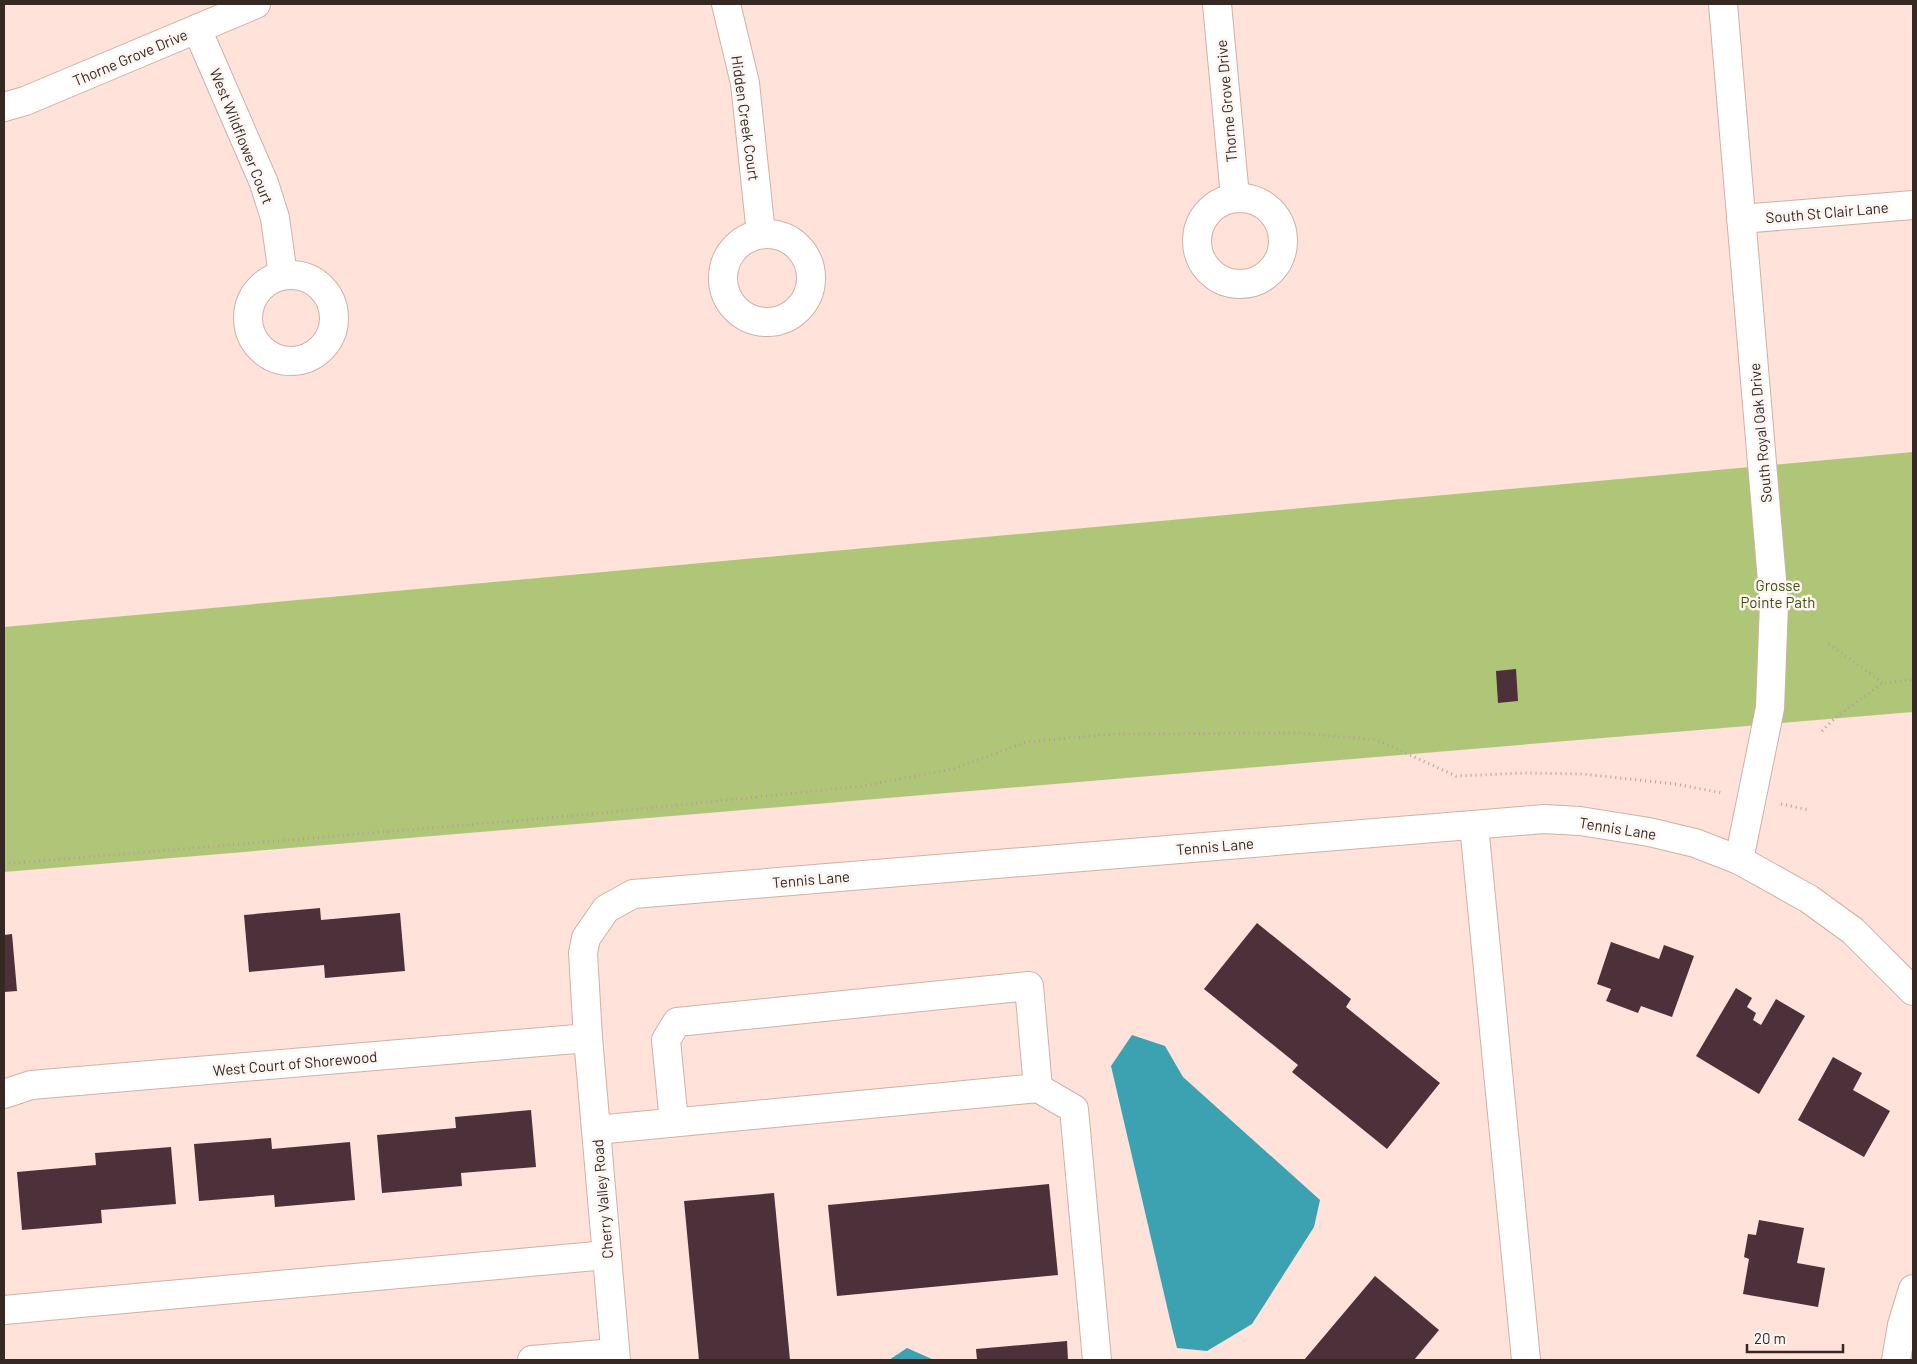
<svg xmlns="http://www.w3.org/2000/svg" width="1917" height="1364" viewBox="0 0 1917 1364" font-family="Barlow,sans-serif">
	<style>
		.green { fill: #afc678 }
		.water { fill: #3ca1b1 }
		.building { fill: #4c303a }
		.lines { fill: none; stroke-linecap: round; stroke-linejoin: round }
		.minor-casing { stroke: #d2b0a4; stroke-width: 30 }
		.path { stroke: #b7a098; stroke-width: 3; stroke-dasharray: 1 4; stroke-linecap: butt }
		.minor { stroke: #fff; stroke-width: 28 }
		.labels { text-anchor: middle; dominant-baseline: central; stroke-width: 5; stroke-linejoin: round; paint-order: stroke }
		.street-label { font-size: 15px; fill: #362924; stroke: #fcf5f2 }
		.park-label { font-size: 15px; fill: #40500f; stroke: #fcf5f2 }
	</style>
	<rect width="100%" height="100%" fill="#ffe2d9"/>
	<polygon class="green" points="1913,452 1913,712 4,872 4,627"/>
	<g class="water">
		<polygon points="1132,1035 1165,1046 1183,1077 1320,1200 1314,1227 1252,1324 1207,1351 1177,1348 1172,1328 1111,1066"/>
		<polygon points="907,1348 934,1360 889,1360"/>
	</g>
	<g class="building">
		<polygon points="1516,669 1518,701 1498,703 1496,671"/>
		<polygon points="320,908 321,920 400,913 405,971 325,978 324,965 249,972 244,915"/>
		<polygon points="1257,923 1351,999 1346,1007 1440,1083 1387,1149 1292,1072 1298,1065 1204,989"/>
		<polygon points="12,934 17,991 4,992 4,935"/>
		<polygon points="1611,942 1659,959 1664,945 1694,956 1672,1017 1641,1006 1638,1013 1606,1001 1611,989 1597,984"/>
		<polygon points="1736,988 1752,998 1747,1007 1756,1013 1753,1020 1761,1025 1776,999 1805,1016 1759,1094 1696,1056"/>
		<polygon points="1833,1057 1862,1073 1853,1090 1890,1111 1864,1157 1798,1120"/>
		<polygon points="531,1110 536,1167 461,1173 462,1186 382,1193 377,1135 456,1128 455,1117"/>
		<polygon points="271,1138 272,1149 350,1142 355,1200 275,1207 274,1195 199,1201 194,1144"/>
		<polygon points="171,1147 176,1204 101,1210 102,1223 22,1230 17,1172 96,1165 95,1153"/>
		<polygon points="1049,1184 1058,1275 837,1296 828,1205"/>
		<polygon points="774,1193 790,1360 699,1360 684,1201"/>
		<polygon points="1759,1220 1804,1228 1797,1263 1825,1268 1818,1307 1743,1294 1749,1259 1744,1257 1748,1234 1756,1235"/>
		<polygon points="1375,1276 1439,1330 1414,1360 1304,1360"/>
		<polygon points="1067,1341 1068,1360 977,1360 976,1349"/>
	</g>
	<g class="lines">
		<defs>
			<g id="minor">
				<polyline points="726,4 745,83 761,234"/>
				<polyline points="1217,4 1235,197"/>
				<polyline points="1723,4 1774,604 1770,708 1739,860"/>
				<polyline points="197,29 264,183 275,218 283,275"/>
				<polyline points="4,107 25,101 256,4"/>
				<circle cx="1240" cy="241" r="43"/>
				<polyline points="1741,219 1913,205"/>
				<circle cx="767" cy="278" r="44"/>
				<circle cx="291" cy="318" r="43"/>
				<polyline points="1474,825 1526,1360"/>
				<polyline points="1038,1088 1074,1109 1097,1360"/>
				<polyline points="4,1094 31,1085 588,1038"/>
				<polyline points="596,1130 1038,1088 1029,986 677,1022 666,1040 674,1122"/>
				<polyline points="4,1310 607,1255"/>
				<polyline points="532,1360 615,1353"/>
				<polyline points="616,1360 588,1038 583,953 586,938 606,909 633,894 1544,819 1580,821 1649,832 1695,843 1739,860 1809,899 1853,931 1913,991"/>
				<polyline points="1896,1360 1902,1325 1913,1289"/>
			</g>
		</defs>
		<use href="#minor" class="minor-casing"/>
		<g class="path">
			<polyline points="1829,644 1883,683"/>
			<polyline points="1822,731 1836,717 1883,683 1913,680"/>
			<polyline points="1781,804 1809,810"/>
			<polyline points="4,864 572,816 863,786 952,769 1027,742 1113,734 1299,733 1377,740 1456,776 1525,773 1583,774 1675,784 1723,793"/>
		</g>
		<use href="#minor" class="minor"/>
	</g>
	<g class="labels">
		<g class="street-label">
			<text transform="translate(130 57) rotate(-23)">Thorne Grove Drive</text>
			<text transform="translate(1226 101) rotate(-95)">Thorne Grove Drive</text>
			<text transform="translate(746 118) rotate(82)">Hidden Creek Court</text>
			<text transform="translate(242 136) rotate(68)">West Wildflower Court</text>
			<text transform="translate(1827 212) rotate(-5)">South St Clair Lane</text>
			<text transform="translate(1760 433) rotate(-95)">South Royal Oak Drive</text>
			<text transform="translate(1618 828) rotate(9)">Tennis Lane</text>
			<text transform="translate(1215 846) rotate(-5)">Tennis Lane</text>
			<text transform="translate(811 879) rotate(-5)">Tennis Lane</text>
			<text transform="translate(295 1063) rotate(-5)">West Court of Shorewood</text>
			<text transform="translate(602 1199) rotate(-95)">Cherry Valley Road</text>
		</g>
		<g class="park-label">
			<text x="1778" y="585">Grosse<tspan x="1778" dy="17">Pointe Path</tspan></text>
		</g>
	</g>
	<rect width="1917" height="1364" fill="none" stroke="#362924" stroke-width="10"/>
	<path d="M1747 1344v8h96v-8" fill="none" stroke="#362924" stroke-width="2.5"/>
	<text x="1754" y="1344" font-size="15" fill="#362924" stroke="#fcf5f2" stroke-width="4" paint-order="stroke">20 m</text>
</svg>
